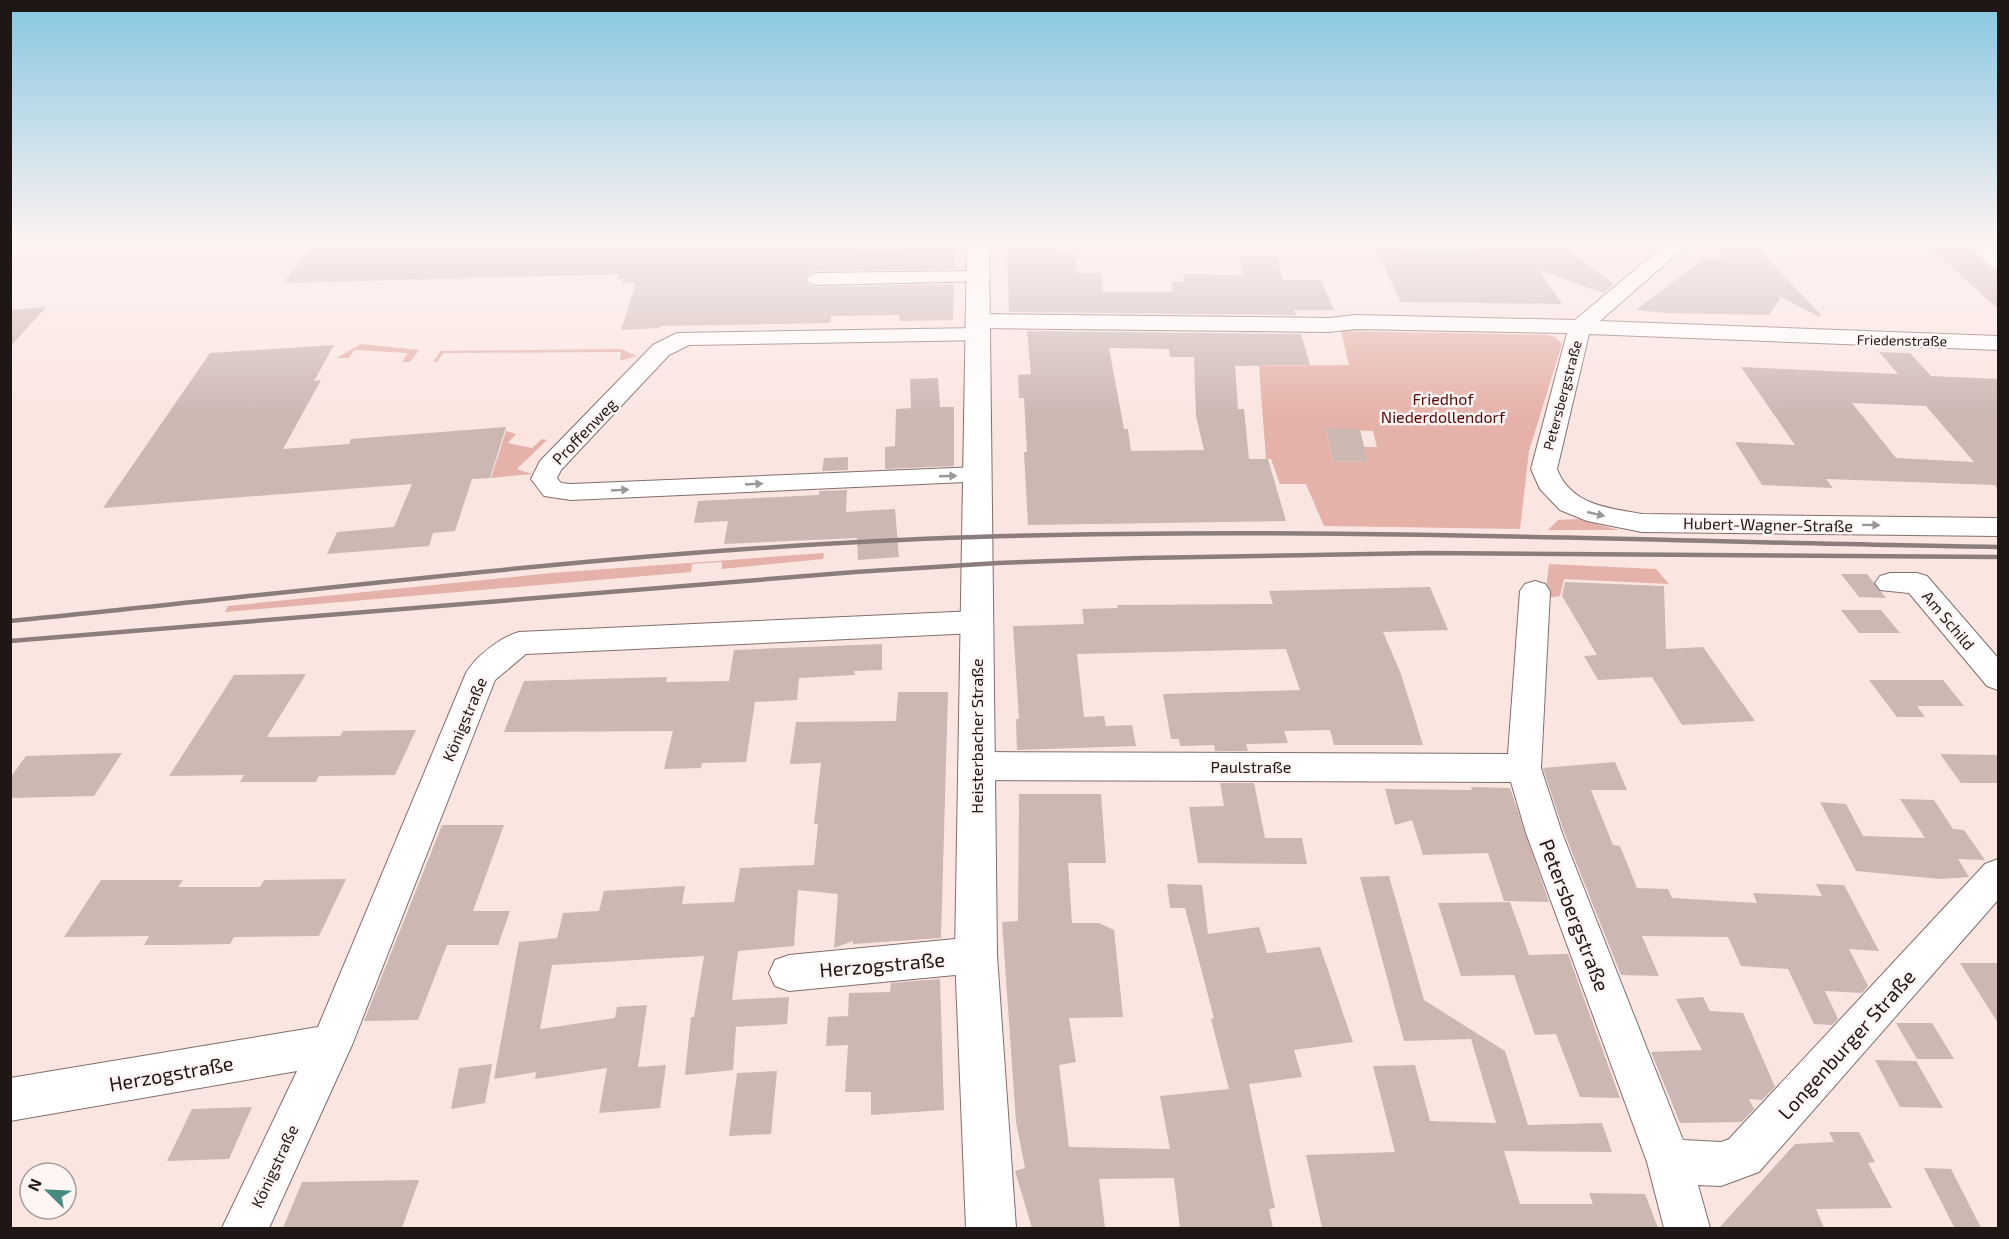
<svg xmlns="http://www.w3.org/2000/svg" width="2009" height="1239" viewBox="0 0 2009 1239" font-family="'Exo 2',sans-serif">
	<style>
		.green { fill: #e5b2a9; fill-rule: evenodd }
		.building { fill: #ccb7b3; fill-rule: evenodd }
		.lines { fill: none; stroke-linecap: round; stroke-linejoin: round }
		.minor-casing { stroke: #816e6b; stroke-width: 2 }
		.tertiary-casing { stroke: #816e6b; stroke-width: 2 }
		.minor { fill: #fff; fill-rule: evenodd }
		.tertiary { fill: #fff; fill-rule: evenodd }
		.rail { stroke: #8b7d7b; stroke-width: 4.5 }
		.oneway { fill: #9a9796 }
		.labels { text-anchor: middle; dominant-baseline: central; stroke-width: 5; stroke-linejoin: round; paint-order: stroke }
		.far-street-label { font-size: 14px; fill: #1e1716; stroke: #fff5f4 }
		.park-label { font-size: 16px; fill: #540604; stroke: #fff5f4 }
		.street-label { font-size: 16px; fill: #1e1716; stroke: #fff5f4 }
		.near-street-label { font-size: 20px; fill: #1e1716; stroke: #fff5f4 }
	</style>
	<rect width="100%" height="100%" fill="#fbe5e1"/>
	<g class="green">
		<path d="M1341,331l207,4 7,2 7,7 -33,107 -9,78 -196,-3 -18,-42h-26l-9,-25h-5l-7,-93 90,-1zM1326,429l47,2 4,16h-13l4,15 -35,-1z"/>
		<polygon points="361,344 419,350 410,362 402,362 408,353 354,350 349,358 336,358"/>
		<polygon points="621,349 637,356 620,361 621,352 443,353 437,362 433,362 441,351"/>
		<polygon points="506,431 516,434 508,443 532,448 542,439 547,440 517,469 532,474 491,478"/>
		<polygon points="1578,519 1619,530 1548,530 1558,520"/>
		<polygon points="824,553 823,559 722,569 722,562 692,564 691,572 225,612 228,606 551,573"/>
		<polygon points="1549,564 1656,569 1669,584 1564,579 1560,596 1547,598 1545,597"/>
	</g>
	<g class="building">
		<polygon points="315,243 853,243 853,249 905,249 906,243 955,243 955,269 817,271 809,273 805,279 809,285 817,287 954,284 953,320 899,321 900,315 831,316 830,323 660,326 659,328 621,330 636,283 622,283 623,279 617,279 619,274 283,283"/>
		<polygon points="1007,243 1030,243 1031,248 1060,247 1061,254 1075,254 1077,273 1101,273 1103,292 1173,292 1171,282 1184,282 1183,274 1243,275 1238,256 1276,256 1283,280 1321,280 1334,310 1294,310 1296,315 1009,312"/>
		<polygon points="1373,243 1398,243 1401,250 1482,250 1470,246 1471,243 1558,243 1614,284 1603,293 1539,270 1562,304 1401,302"/>
		<polygon points="1712,243 1753,243 1821,315 1819,317 1781,297 1769,315 1665,313 1636,310 1703,259 1726,259"/>
		<polygon points="1925,243 1962,243 1990,269 1998,271 1998,309"/>
		<polygon points="46,307 10,347 10,310"/>
		<path d="M1027,331l274,3 9,31 -75,1 3,43h6l5,50h19l18,62 -258,4 -4,-73h3l-3,-54h-5l-1,-23 13,-1zM1109,348l60,1 1,8h24l2,59 8,34 -73,1 -3,-22h-4z"/>
		<polygon points="334,345 314,381 321,380 283,449 349,444 351,439 506,427 490,478 472,479 455,531 433,533 429,546 327,554 337,532 394,527 412,484 103,508 210,353"/>
		<path d="M1879,352l31,1 21,23 67,3v111l-3,-5 -169,-6 7,9 -71,-3 -27,-43 60,3 -54,-78 157,7zM1852,403l74,3 48,56 -78,-4z"/>
		<polygon points="938,378 940,407 954,407 954,466 885,469 885,447 895,446 896,409 911,408 910,379"/>
		<polygon points="1326,428 1360,430 1368,462 1333,461"/>
		<polygon points="848,457 848,470 822,471 824,458"/>
		<polygon points="847,490 846,512 895,509 899,557 858,560 857,538 724,544 728,521 694,523 698,501 819,495 819,491"/>
		<polygon points="1841,574 1867,574 1886,598 1859,597"/>
		<polygon points="1565,582 1664,586 1666,649 1703,647 1755,721 1682,725 1652,677 1598,680 1584,656 1597,655 1562,596"/>
		<polygon points="1430,587 1448,630 1383,632 1401,674 1423,745 1334,745 1330,730 1284,731 1288,743 1246,744 1248,751 1215,751 1214,745 1180,746 1179,739 1171,739 1163,694 1300,690 1286,649 1077,654 1084,717 1104,716 1106,726 1132,725 1136,746 1017,750 1016,719 1019,719 1013,626 1084,624 1082,609 1118,608 1117,605 1273,604 1269,591"/>
		<polygon points="1841,610 1881,610 1900,633 1859,633"/>
		<polygon points="882,644 882,670 854,671 855,675 799,678 797,700 755,702 746,762 702,763 701,768 664,769 673,731 504,732 524,681 667,677 666,682 729,681 734,650"/>
		<polygon points="306,674 267,737 340,736 343,731 416,730 395,775 319,776 316,782 240,782 244,775 169,776 234,675"/>
		<polygon points="1869,680 1943,680 1964,706 1917,706 1925,717 1897,717"/>
		<polygon points="898,692 948,692 941,938 853,944 853,941 834,948 838,894 798,890 794,946 738,951 732,1000 789,997 787,1024 736,1027 733,1070 685,1075 691,1017 694,1017 704,956 552,965 540,1029 615,1018 617,1007 647,1005 638,1067 666,1065 660,1108 599,1113 607,1068 535,1079 536,1072 494,1079 519,942 557,938 563,913 599,911 604,891 685,886 682,904 734,902 740,868 814,865 818,824 814,824 821,763 790,764 796,722 896,721"/>
		<polygon points="122,753 94,796 10,798 10,778 26,756"/>
		<polygon points="1940,754 1998,755 1998,783 1961,783"/>
		<polygon points="1615,762 1627,790 1591,790 1613,845 1620,846 1637,888 1668,889 1672,898 1757,903 1753,893 1822,896 1816,884 1844,885 1879,951 1849,949 1868,986 1862,993 1825,991 1838,1019 1832,1025 1814,1024 1788,969 1741,966 1728,937 1642,936 1659,976 1621,975 1564,832 1543,768"/>
		<polygon points="1220,783 1254,783 1265,838 1302,838 1307,864 1198,863 1189,807 1224,806"/>
		<polygon points="1471,787 1510,788 1549,902 1504,901 1488,853 1423,855 1412,820 1395,825 1385,789 1472,790"/>
		<polygon points="1019,794 1101,794 1106,863 1068,863 1072,923 1099,923 1114,930 1123,1017 1069,1018 1076,1062 1059,1065 1069,1147 1170,1149 1160,1096 1229,1089 1211,1019 1214,1018 1185,908 1170,908 1167,884 1202,885 1208,934 1259,927 1267,953 1320,947 1353,1042 1294,1050 1302,1077 1249,1084 1275,1208 1269,1209 1273,1228 1180,1228 1174,1178 1099,1179 1105,1228 1032,1228 1015,1171 1025,1168 1016,1122 1002,922 1018,921"/>
		<polygon points="1900,799 1934,800 1953,829 1964,830 1985,860 1958,859 1969,877 1940,879 1856,871 1820,802 1846,804 1863,836 1925,838"/>
		<polygon points="442,825 504,825 473,911 510,911 498,945 447,945 418,1020 364,1021"/>
		<polygon points="1389,876 1424,1000 1505,1051 1528,1125 1602,1123 1612,1152 1504,1151 1520,1204 1593,1204 1589,1193 1645,1194 1658,1228 1322,1228 1306,1155 1395,1152 1373,1066 1415,1065 1430,1121 1496,1123 1471,1039 1404,1041 1360,877"/>
		<polygon points="346,879 319,936 234,937 230,944 173,945 144,945 149,936 64,937 101,880 183,880 178,887 260,887 264,880"/>
		<polygon points="1510,902 1529,955 1568,954 1620,1098 1580,1097 1556,1034 1535,1035 1514,975 1461,976 1438,903"/>
		<polygon points="1960,963 1998,963 1998,1023"/>
		<polygon points="940,979 944,1110 871,1115 871,1092 845,1092 848,1045 826,1046 828,1017 848,1016 849,993 890,992 891,983"/>
		<polygon points="1703,997 1710,1011 1743,1013 1775,1087 1762,1100 1749,1099 1754,1109 1742,1122 1680,1123 1651,1052 1702,1050 1676,999"/>
		<polygon points="1896,1023 1932,1023 1954,1059 1917,1059"/>
		<polygon points="1875,1060 1916,1061 1943,1108 1900,1107"/>
		<polygon points="492,1064 485,1103 451,1109 459,1068"/>
		<polygon points="777,1071 771,1134 729,1136 737,1073"/>
		<polygon points="252,1107 229,1159 167,1161 192,1109"/>
		<polygon points="1829,1132 1859,1132 1875,1162 1868,1163 1892,1208 1816,1209 1824,1228 1719,1228 1795,1144 1834,1142"/>
		<polygon points="1924,1168 1951,1169 1981,1228 1954,1227"/>
		<polygon points="419,1180 402,1228 283,1228 302,1182"/>
	</g>
	<g class="lines">
		<defs>
			<g id="minor">
				<path d="M1667,243h22l-89,78 398,15v14l-409,-16 -32,135c14,36 51,39 85,45l356,4v18l-356,-4 -55,-11 -27,-11 -20,-21 -9,-20 36,-136 -211,-4 -27,3 -351,-4 -8,-2 -3,-5 3,-5 8,-2 351,4 27,-3 219,5z"/>
				<polygon points="1964,243 1986,243 1998,253 1998,269 1991,267"/>
				<polygon points="978,271 985,273 988,277 985,281 817,285 810,283 807,279 810,275 817,273"/>
				<polygon points="979,328 987,330 990,335 987,340 689,345 669,355 561,470 557,478 561,483 571,484 978,467 987,469 991,475 987,481 571,500 544,496 531,479 540,461 653,345 677,333"/>
				<polygon points="1890,573 1917,573 1927,576 1998,658 1998,690 1987,686 1909,593 1880,590 1875,583 1880,576"/>
				<polygon points="1535,581 1545,584 1550,591 1541,768 1562,833 1683,1140 1721,1142 1729,1139 1985,864 1998,859 1998,900 1759,1172 1721,1186 1698,1185 1710,1228 1664,1228 1647,1162 1526,833 1511,782 977,780 965,776 960,766 965,756 977,752 1508,754 1520,591 1525,584"/>
				<path d="M976,611l11,3 4,8 -4,8 -11,3 -450,21 -31,26 -143,365 -83,183h-47l75,-157 -287,50v-43l308,-51 148,-354c10,-17 35,-36 53,-41z"/>
				<polygon points="976,937 990,942 995,955 990,968 976,973 789,991 775,986 769,973 775,960 789,955"/>
			</g>
			<polygon id="tertiary" points="967,243 989,243 997,955 1016,1228 966,1228 955,955"/>
		</defs>
		<use href="#minor" class="minor-casing"/>
		<use href="#tertiary" class="tertiary-casing"/>
		<use href="#minor" class="minor"/>
		<use href="#tertiary" class="tertiary"/>
		<g class="rail">
			<path d="M10,621c322,-32 643,-74 967,-84 340,-11 681,5 1021,10"/>
			<polyline points="10,641 855,572 998,563 1141,558 1427,553 1998,557"/>
		</g>
	</g>
	<defs><path id="oneway-solid" d="M-6-.8H1V-3.2L6.5 0L1 3.2V.8H-6Z" transform="scale(1.5)"/></defs>
	<g class="oneway">
		<use href="#oneway-solid" transform="translate(948 476) rotate(-2)"/>
		<use href="#oneway-solid" transform="translate(754 484) rotate(-3)"/>
		<use href="#oneway-solid" transform="translate(620 490) rotate(-3)"/>
		<use href="#oneway-solid" transform="translate(1596 514) rotate(13)"/>
		<use href="#oneway-solid" transform="translate(1871 525) rotate(1)"/>
	</g>
	<linearGradient id="sky" x2="0" y2="1"><stop stop-color="#87c7e1"/><stop offset="0.58" stop-color="#fdf3f2"/><stop offset="1" stop-color="#fdf3f2" stop-opacity="0"/></linearGradient>
	<rect width="2009" height="416" fill="url(#sky)"/>
	<g class="labels">
		<g class="far-street-label">
			<text transform="translate(1902 340) rotate(1)">Friedenstraße</text>
			<text transform="translate(1562 395) rotate(-75)">Petersbergstraße</text>
		</g>
		<g class="park-label">
			<text x="1443" y="398">Friedhof<tspan x="1443" dy="18">Niederdollendorf</tspan></text>
		</g>
		<g class="street-label">
			<text transform="translate(584 431) rotate(-46)">Proffenweg</text>
			<text transform="translate(1768 524) rotate(1)">Hubert-Wagner-Straße</text>
			<text transform="translate(1949 620) rotate(50)">Am Schild</text>
			<text transform="translate(464 719) rotate(-67)">Königstraße</text>
			<text transform="translate(976 736) rotate(-90)">Heisterbacher Straße</text>
			<text x="1251" y="766">Paulstraße</text>
			<text transform="translate(274 1166) rotate(-65)">Königstraße</text>
		</g>
		<g class="near-street-label">
			<text transform="translate(1575 915) rotate(69)">Petersbergstraße</text>
			<text transform="translate(882 964) rotate(-5)">Herzogstraße</text>
			<text transform="translate(1846 1044) rotate(-48)">Longenburger Straße</text>
			<text transform="translate(171 1073) rotate(-10)">Herzogstraße</text>
		</g>
	</g>
	<rect width="2009" height="1239" fill="none" stroke="#1e1716" stroke-width="24"/>
	<g transform="translate(48 1191) rotate(294)"><circle r="28" fill="#fff5f4" stroke="#a59c9b" stroke-width="1.5"/>
	<path d="M0-4.5L10 22L0 15L-10 22Z" fill="#468b80"/>
	<text y="-9" font-size="16" font-weight="bold" text-anchor="middle" fill="#1e1716">N</text>
	</g>
</svg>
